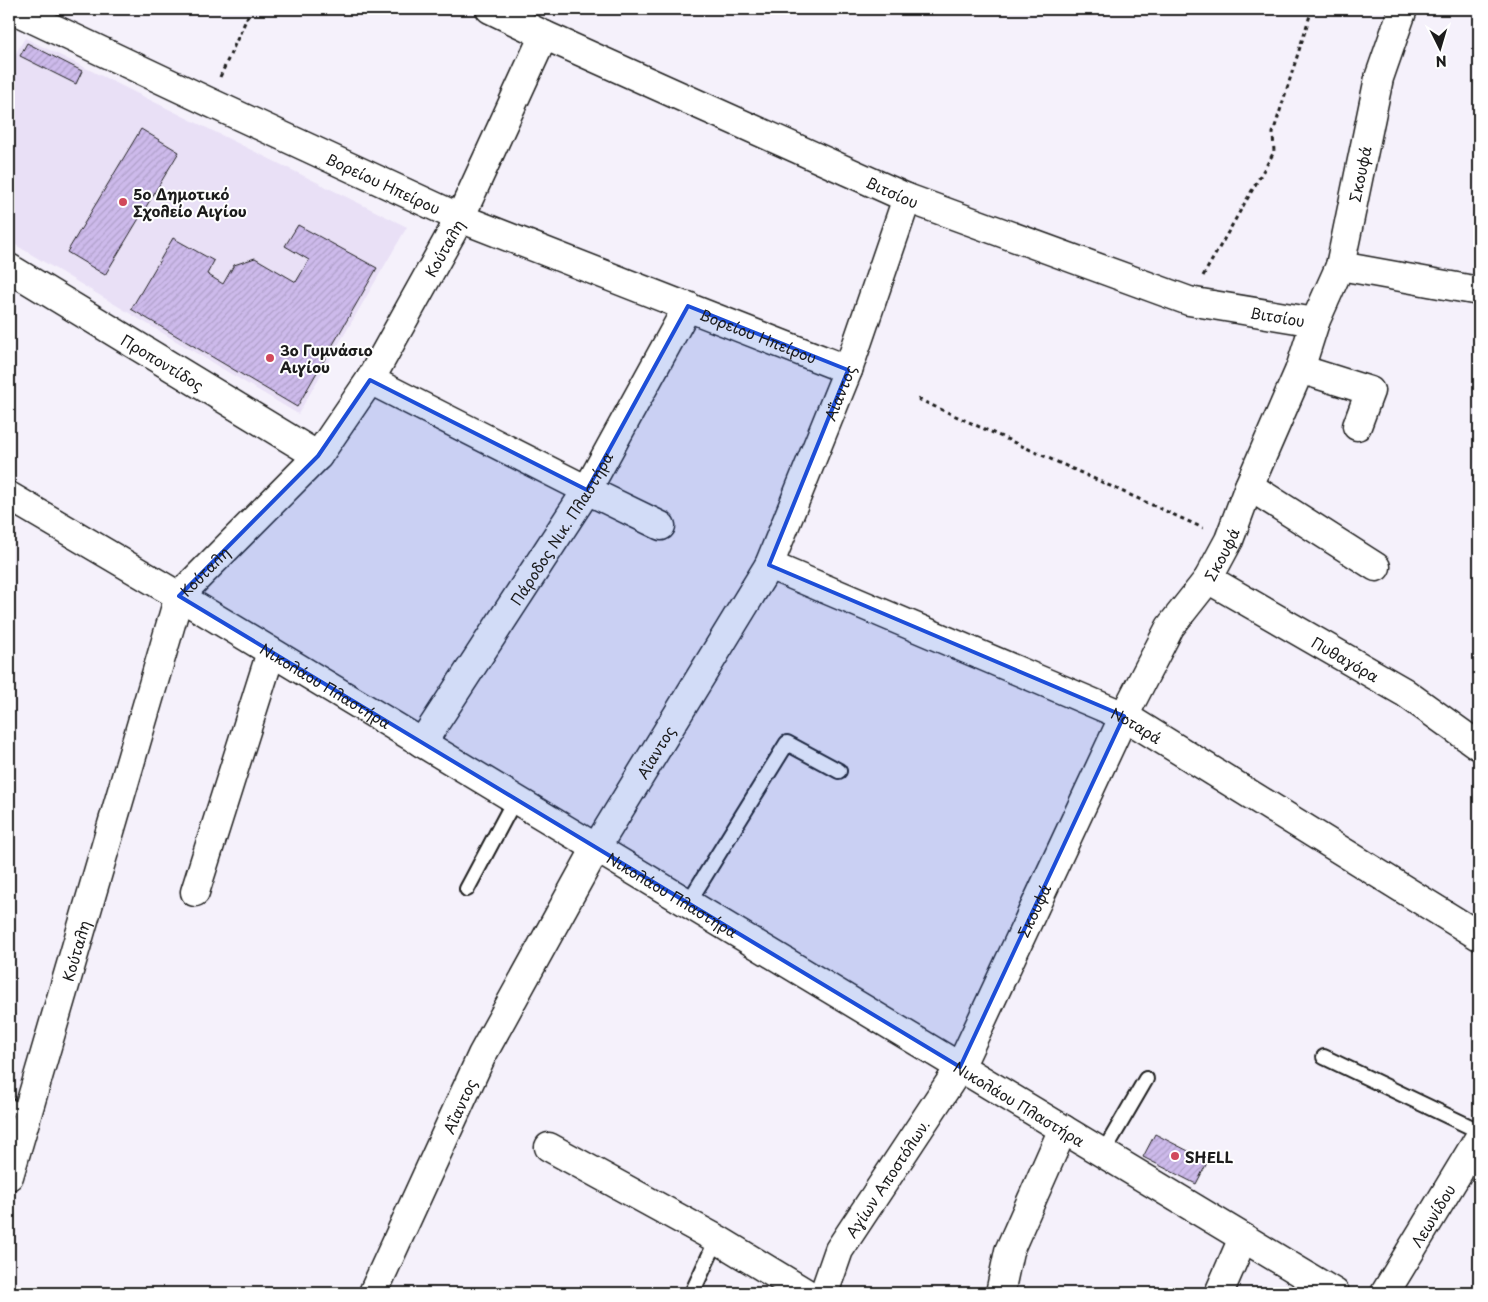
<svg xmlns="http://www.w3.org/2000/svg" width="1488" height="1302" viewBox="0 0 1488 1302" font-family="'Playpen Sans',sans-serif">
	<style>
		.built { fill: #e9e0f6 }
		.building { fill: url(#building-hatch); stroke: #1c1c1c }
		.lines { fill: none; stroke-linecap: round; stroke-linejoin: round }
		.lane-casing { stroke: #1c1c1c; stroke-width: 18 }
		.street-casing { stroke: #1c1c1c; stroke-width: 31 }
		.secondary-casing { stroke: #1c1c1c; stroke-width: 31 }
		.path { stroke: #1c1c1c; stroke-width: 3; stroke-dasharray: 4 4; stroke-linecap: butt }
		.lane { stroke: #fff; stroke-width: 14 }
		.street { stroke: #fff; stroke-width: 28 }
		.secondary { stroke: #fff; stroke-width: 28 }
		.marked { fill: #1d4ed8; fill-opacity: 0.2; stroke: #1d4ed8; stroke-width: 4; stroke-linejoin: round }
		.poi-dot { fill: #d1495b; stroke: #fff; stroke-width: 2 }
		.labels { text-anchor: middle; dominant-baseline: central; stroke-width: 4; stroke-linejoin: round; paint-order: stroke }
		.street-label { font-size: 15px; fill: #1c1c1c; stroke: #fff }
		.poi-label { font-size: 15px; font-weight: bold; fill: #1c1c1c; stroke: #fff; text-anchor: start }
	</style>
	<defs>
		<pattern id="building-hatch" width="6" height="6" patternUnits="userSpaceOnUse" patternTransform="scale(1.25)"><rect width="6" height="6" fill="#cdbaeb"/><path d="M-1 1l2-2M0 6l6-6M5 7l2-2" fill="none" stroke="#af9fc9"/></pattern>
	</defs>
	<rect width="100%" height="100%" fill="#f5f1fb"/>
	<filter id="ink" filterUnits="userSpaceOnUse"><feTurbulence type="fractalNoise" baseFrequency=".02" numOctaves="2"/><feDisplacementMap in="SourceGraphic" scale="10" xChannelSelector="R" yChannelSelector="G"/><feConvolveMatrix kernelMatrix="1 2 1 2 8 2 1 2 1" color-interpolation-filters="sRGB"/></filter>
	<g filter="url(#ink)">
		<polygon class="built" points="25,38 407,227 298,414 9,241 9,64"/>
		<g class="building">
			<polygon points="27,43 82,71 76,84 20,56"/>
			<polygon points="141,129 179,152 105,275 67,252"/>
			<polygon points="298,225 377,268 297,407 131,309 173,238 214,261 207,274 223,284 234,265 255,258 296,282 309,260 285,246"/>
			<polygon points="1155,1134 1208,1161 1196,1184 1143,1157"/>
		</g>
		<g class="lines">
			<defs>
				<g id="lane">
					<polyline points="467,889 515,799"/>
					<polyline points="688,903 787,743 839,771"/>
					<polyline points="1324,1057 1479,1131"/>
					<polyline points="9,1106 27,1113"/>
					<polyline points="1103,1153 1146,1079"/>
					<polyline points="692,1293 717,1239"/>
				</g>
				<g id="street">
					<path id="s1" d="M12,9l197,93 251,116 388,152"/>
					<path id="s2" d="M490,9l54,26 363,163 282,103 126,21"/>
					<polyline points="1340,266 1479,291"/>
					<path id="s3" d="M9,268l309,188"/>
					<polyline points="1300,369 1370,391 1357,426"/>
					<polyline points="370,380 587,490 661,526"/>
					<polyline points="1249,486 1376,567"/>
					<path id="s4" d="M769,565l355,151 355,220"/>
					<path id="s5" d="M1208,579l196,113 75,54"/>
					<path id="s6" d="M422,743l165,-253 101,-184"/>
					<polyline points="195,892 271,652"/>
					<polyline points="549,1147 717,1239 806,1293"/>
					<path id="s7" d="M9,1176l170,-580 139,-140 52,-76 90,-162 84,-183"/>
					<path id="s8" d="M373,1293l109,-238 114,-207 173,-283 79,-195 59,-172"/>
					<path id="s9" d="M824,1293l15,-43 121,-183 164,-351 46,-89 38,-48 21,-39 20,-54 51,-117 15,-47 25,-56 39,-188 24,-69"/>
					<polyline points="1000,1293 1009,1251 1063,1129"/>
					<polyline points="1219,1293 1243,1238"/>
					<path id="s10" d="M1385,1293l94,-155"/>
				</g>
				<g id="secondary">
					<path id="s11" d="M9,496l170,100 336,203 820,494"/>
				</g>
			</defs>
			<use href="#lane" class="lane-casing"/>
			<use href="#street" class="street-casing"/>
			<use href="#secondary" class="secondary-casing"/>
			<g class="path">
				<polyline points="220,77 251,9"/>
				<polyline points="1203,276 1274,152 1273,133 1312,9"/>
				<polyline points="918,399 1203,528"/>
			</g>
			<use href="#lane" class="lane"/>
			<use href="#street" class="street"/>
			<use href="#secondary" class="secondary"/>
		</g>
	</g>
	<path class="marked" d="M688,306l160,64 -79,195 355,151 -164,351 -781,-471 139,-140 52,-76 217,110z"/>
	<g class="poi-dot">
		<circle cx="123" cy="202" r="5"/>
		<circle cx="270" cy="358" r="5"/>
		<circle cx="1175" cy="1156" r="5"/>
	</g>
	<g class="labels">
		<g class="street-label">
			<text stroke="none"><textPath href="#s9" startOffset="1248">Σκουφά</textPath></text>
			<text stroke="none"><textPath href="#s1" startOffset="410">Βορείου Ηπείρου</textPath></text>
			<text stroke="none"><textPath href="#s2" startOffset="442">Βιτσίου</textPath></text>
			<text stroke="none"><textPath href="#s7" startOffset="1045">Κούταλη</textPath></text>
			<text stroke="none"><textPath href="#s2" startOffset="848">Βιτσίου</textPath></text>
			<text stroke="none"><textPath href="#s1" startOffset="815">Βορείου Ηπείρου</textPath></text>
			<text stroke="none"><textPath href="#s3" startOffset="180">Προποντίδος</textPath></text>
			<text stroke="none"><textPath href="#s8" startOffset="1016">Αΐαντος</textPath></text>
			<text stroke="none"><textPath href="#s6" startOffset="256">Πάροδος Νικ. Πλαστήρα</textPath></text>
			<text stroke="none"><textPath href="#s9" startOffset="842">Σκουφά</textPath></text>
			<text stroke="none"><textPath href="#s7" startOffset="640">Κούταλη</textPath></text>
			<text stroke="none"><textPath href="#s5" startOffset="159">Πυθαγόρα</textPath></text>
			<text stroke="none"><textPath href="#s11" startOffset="369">Νικολάου Πλαστήρα</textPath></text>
			<text stroke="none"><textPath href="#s4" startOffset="401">Νοταρά</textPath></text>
			<text stroke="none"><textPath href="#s8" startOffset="611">Αΐαντος</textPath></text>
			<text stroke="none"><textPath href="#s11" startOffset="774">Νικολάου Πλαστήρα</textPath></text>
			<text stroke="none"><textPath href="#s9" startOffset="438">Σκουφά</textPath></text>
			<text stroke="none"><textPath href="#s7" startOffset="235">Κούταλη</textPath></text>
			<text stroke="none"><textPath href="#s11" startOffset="1179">Νικολάου Πλαστήρα</textPath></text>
			<text stroke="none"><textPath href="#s8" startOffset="206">Αΐαντος</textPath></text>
			<text stroke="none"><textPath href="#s9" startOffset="132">Αγίων Αποστόλων.</textPath></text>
			<text stroke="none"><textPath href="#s10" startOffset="91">Λεωνίδου</textPath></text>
		</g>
		<g class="poi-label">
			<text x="133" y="193">5ο Δημοτικό<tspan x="133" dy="17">Σχολείο Αιγίου</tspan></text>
			<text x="280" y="349">3ο Γυμνάσιο<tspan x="280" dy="17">Αιγίου</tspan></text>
			<text x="1185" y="1156">SHELL</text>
		</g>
	</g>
	<rect width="1488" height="1302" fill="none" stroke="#fff" stroke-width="30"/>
	<rect x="15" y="15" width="1458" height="1272" fill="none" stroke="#1c1c1c" stroke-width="2" filter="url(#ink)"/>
	<g transform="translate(1440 48) rotate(175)" stroke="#ffffff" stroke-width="4" paint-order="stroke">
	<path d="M0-4L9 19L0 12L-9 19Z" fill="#1c1c1c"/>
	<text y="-8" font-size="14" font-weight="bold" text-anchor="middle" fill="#1c1c1c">N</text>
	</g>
</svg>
